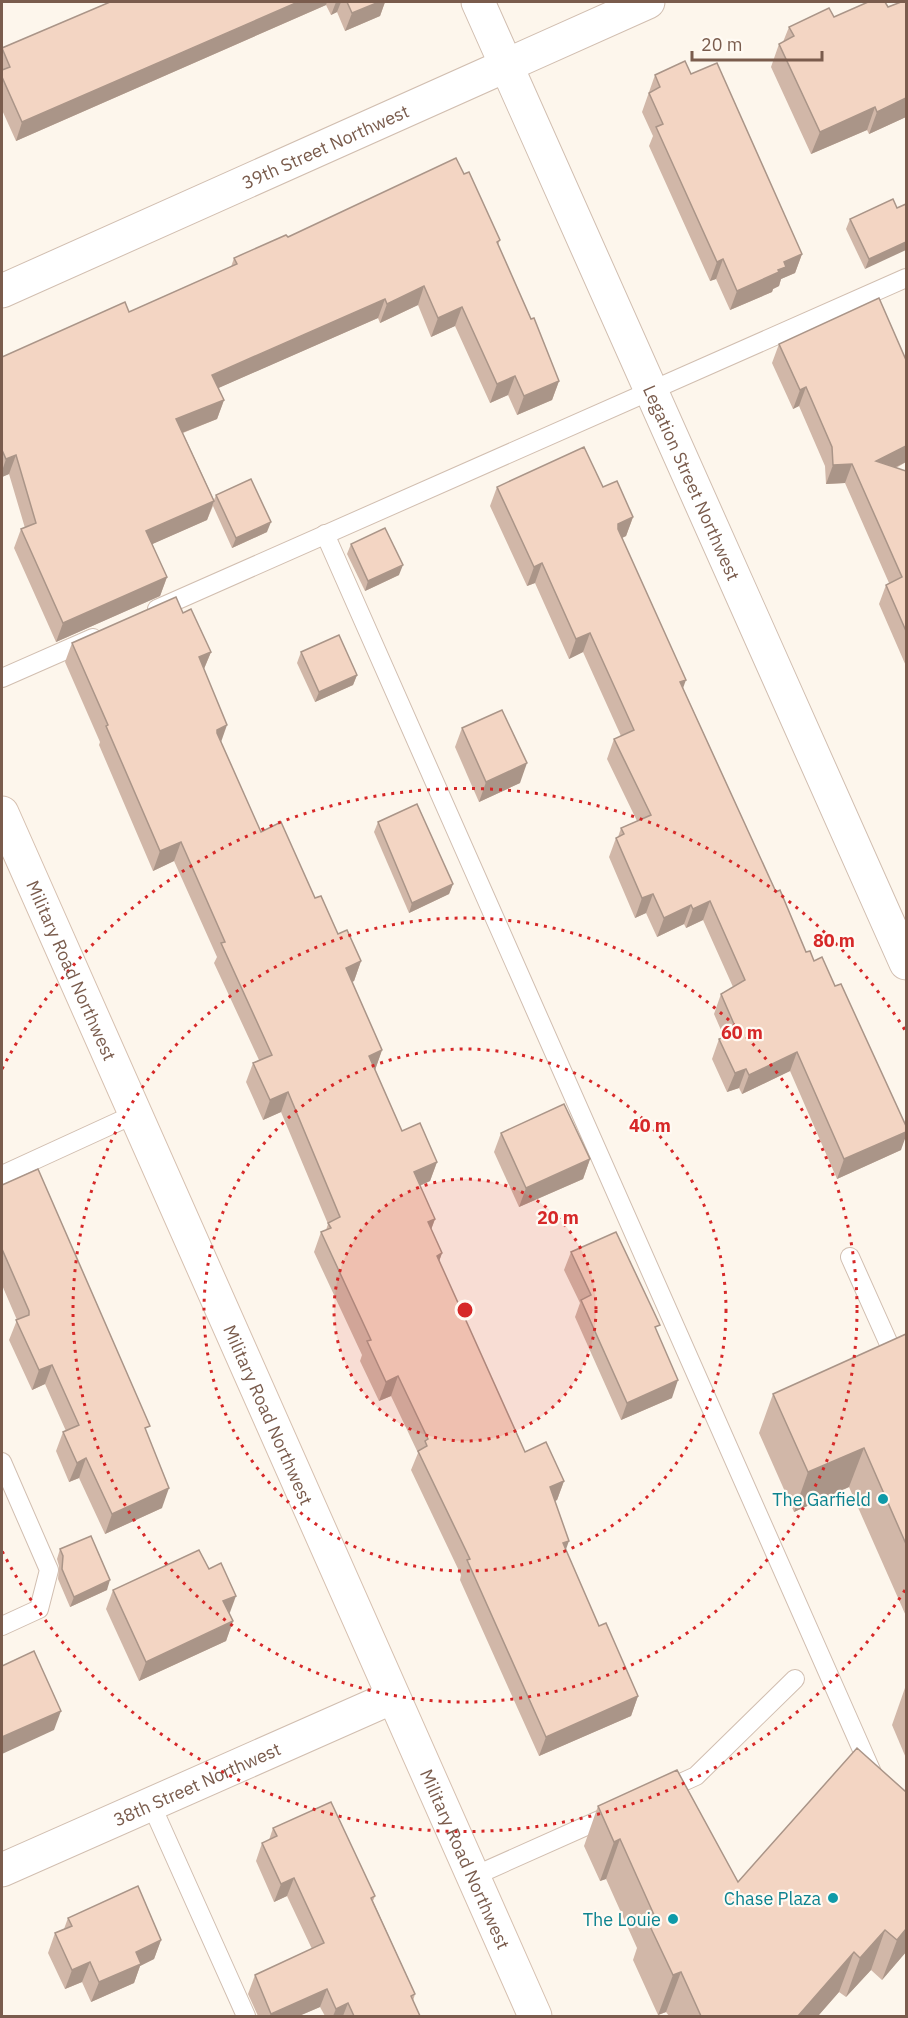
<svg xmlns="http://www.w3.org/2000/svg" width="908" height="2018" viewBox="0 0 908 2018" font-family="'IBM Plex Sans',sans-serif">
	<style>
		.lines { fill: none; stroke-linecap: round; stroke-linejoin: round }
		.service-casing { stroke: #d1beb0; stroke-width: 20 }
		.minor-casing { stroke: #d1beb0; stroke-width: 35 }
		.secondary-casing { stroke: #d6c0b0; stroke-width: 35 }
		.service { stroke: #fff; stroke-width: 18 }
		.minor { stroke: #fff; stroke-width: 33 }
		.secondary { stroke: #fff; stroke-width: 33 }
		.wall { fill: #d1b7a8 }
		.shaded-wall { fill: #aa9588 }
		.building { fill: #f3d5c3; stroke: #aa9588; stroke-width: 1.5 }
		.ring { fill: none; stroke: #d62828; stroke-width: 3; stroke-dasharray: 3 6 }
		.culture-dot { fill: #0f9aa8; stroke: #fffaf3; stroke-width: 2 }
		.labels { text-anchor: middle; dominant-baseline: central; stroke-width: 4.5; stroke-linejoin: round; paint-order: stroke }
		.street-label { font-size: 18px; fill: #7a5c4d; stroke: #fffaf3 }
		.culture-label { font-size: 18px; fill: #0d838f; stroke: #fffaf3; text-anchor: end }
		.centre { fill: #d62828; stroke: #fffaf3; stroke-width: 3 }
		.ring-label { font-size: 18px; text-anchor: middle; font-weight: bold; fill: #d62828; stroke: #fffaf3; stroke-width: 4.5; stroke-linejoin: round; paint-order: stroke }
	</style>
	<rect width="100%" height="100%" fill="#fdf6ec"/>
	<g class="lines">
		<defs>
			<g id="service">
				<polyline points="325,534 874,1777 906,1804"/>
				<polyline points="157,609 906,278"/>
				<polyline points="2,678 93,638"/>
				<polyline points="2,1175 135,1114"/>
				<polyline points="850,1257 893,1353 906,1347"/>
				<polyline points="2,1462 49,1570 39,1609 2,1626"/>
				<polyline points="663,1791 696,1776 795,1679"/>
				<polyline points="151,1804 246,2016"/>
				<polyline points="472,1877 613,1814"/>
			</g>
			<g id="minor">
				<path id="s1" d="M478,2l428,961"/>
				<path id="s2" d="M2,291l646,-289"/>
				<path id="s3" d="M2,1870l391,-173"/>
			</g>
			<g id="secondary">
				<path id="s4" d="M2,813l533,1203"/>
			</g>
		</defs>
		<use href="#service" class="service-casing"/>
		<use href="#minor" class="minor-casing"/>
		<use href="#secondary" class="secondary-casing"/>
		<use href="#service" class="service"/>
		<use href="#minor" class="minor"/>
		<use href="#secondary" class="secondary"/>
	</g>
	<g class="wall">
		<polygon points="110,2 385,2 380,16 345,31 337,12 331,15 326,5 16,141 2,110 2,48"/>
		<polygon points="834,17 906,117 869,134 867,130 811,154 771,67 779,44 783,42 789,27"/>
		<polygon points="691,74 802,254 795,273 781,279 779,286 773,289 772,292 730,310 716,279 710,281 649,146 653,136 642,112 655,75"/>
		<polygon points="464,174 500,240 498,245 559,381 552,400 517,415 508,395 490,403 455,326 431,337 418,305 380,323 378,318 218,388 224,400 217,419 183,433 214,500 216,495 267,532 232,548 213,506 207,520 152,544 167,577 160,596 56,642 14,548 21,529 25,528 9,474 2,477 2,357 129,312 231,267 234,258 288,237"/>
		<polygon points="897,208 865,269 846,229 850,219"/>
		<polygon points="779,344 906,462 896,468 906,471 906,666 879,604 886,585 889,583 845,483 826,484 825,466 799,406 793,409 772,363"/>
		<polygon points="497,487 603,487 633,517 626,536 622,538 683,688 776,892 806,952 901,1150 837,1179 790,1071 742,1094 739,1088 727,1092 712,1059 719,1039 724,1037 714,1014 721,994 733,987 703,920 686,928 684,924 657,937 646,913 635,918 609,857 616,838 618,837 621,828 637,821 607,759 614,739 621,736 583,652 569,659 535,583 527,586 490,506"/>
		<polygon points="351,544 399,575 365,591 347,554"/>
		<polygon points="183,613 211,652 204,669 221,743 261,832 315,898 338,934 361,961 354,981 352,982 382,1050 375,1070 402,1131 437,1162 430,1181 420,1186 435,1219 431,1229 442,1253 439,1261 525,1452 564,1481 557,1500 555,1501 566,1550 599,1626 638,1696 631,1716 539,1756 460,1580 461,1575 411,1470 418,1453 391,1396 379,1401 360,1361 362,1355 314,1252 321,1232 326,1230 328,1224 281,1112 263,1120 246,1082 253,1063 259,1060 214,963 217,957 174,861 153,871 99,745 100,742 65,662 72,643"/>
		<polygon points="301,652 357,675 353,685 315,702 297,663"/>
		<polygon points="462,728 520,783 479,802 455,747"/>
		<polygon points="378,822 453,884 449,894 409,913 374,832"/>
		<polygon points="501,1133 590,1159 583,1179 519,1207 494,1152"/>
		<polygon points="2,1185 147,1433 162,1508 105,1534 79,1478 69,1482 56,1451 63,1432 66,1431 45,1384 32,1390 9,1340 17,1320 2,1285"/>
		<polygon points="571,1252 657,1332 672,1398 621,1420 575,1317 580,1303 564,1270"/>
		<polygon points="906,1334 906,1616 849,1487 794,1512 759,1433 773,1394"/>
		<polygon points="60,1549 107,1590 70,1607 58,1579 59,1566 57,1559"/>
		<polygon points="113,1590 229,1614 233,1621 226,1641 139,1681 106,1609"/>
		<polygon points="906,1685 906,1758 892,1725"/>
		<polygon points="857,1748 906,1952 882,1980 871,1970 846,1997 839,1992 818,2016 669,2016 666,2012 658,2015 633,1960 637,1948 606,1879 600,1881 584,1846 598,1806 738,1882"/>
		<polygon points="273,1828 375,1896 373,1901 415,1994 413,2001 420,2016 325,2016 320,2007 299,2016 258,2016 248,1994 255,1975 312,1949 287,1896 274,1902 256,1861 262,1843 269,1840"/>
		<polygon points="68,1918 161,1940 154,1959 140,1966 134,1983 91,2002 82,1982 65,1989 48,1953 55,1933 64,1929"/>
	</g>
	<g class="shaded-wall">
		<polygon points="298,2 327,2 326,5 16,141 22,122"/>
		<polygon points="336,2 341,2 337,12 331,15"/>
		<polygon points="379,2 385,2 380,16 345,31 352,13"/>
		<polygon points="906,98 906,117 869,134 877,112"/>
		<polygon points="875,107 867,130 811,154 820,132"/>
		<polygon points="906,242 906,250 865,269 869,259"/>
		<polygon points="802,254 795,273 781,279 779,286 773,289 772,292 730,310 737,291 778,270 784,262"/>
		<polygon points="723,259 716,279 710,281 717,262"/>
		<polygon points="424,286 418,305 380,323 387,304"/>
		<polygon points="385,299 378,318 205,394 212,375"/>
		<polygon points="462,307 455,326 431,337 438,318"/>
		<polygon points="515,376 508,395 490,403 497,384"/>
		<polygon points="559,381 552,400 517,415 524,396"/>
		<polygon points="806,387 799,406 793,409 800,390"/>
		<polygon points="224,400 217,419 169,438 176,419"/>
		<polygon points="906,446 906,462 869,480 876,461"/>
		<polygon points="16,455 9,474 2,477 2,471 6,459"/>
		<polygon points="852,464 845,483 826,484 833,465"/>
		<polygon points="214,501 207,520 139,550 146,531"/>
		<polygon points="633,517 626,536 611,543 618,524"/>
		<polygon points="271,522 267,532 232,548 236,538"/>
		<polygon points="542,563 535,583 527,586 534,567"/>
		<polygon points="403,565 399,575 365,591 368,581"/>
		<polygon points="167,577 160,596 56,642 63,623"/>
		<polygon points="590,633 583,652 569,659 576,639"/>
		<polygon points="211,652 203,671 199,657"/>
		<polygon points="357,675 353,685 315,702 319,692"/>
		<polygon points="686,680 679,699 680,682"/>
		<polygon points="227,725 220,745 210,749 217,730"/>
		<polygon points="527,763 520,783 479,802 486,782"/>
		<polygon points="181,842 174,861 153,871 160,851"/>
		<polygon points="453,884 449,894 409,913 412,903"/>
		<polygon points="653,894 646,913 635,918 642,898"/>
		<polygon points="710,901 703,920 686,928 693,909"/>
		<polygon points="691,905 684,924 657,937 664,918"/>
		<polygon points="361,961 354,981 339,988 346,968"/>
		<polygon points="382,1050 375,1070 361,1076 369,1056"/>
		<polygon points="797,1052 790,1071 742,1094 749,1075"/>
		<polygon points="746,1069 739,1088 727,1092 735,1073"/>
		<polygon points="288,1092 281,1112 263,1120 270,1100"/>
		<polygon points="906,1132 906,1136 901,1150 837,1179 844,1159"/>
		<polygon points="590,1159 583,1179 519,1207 526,1188"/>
		<polygon points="437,1162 430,1181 407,1191 414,1172"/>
		<polygon points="435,1219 428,1238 428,1222"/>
		<polygon points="442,1253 435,1273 437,1256"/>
		<polygon points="52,1365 45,1384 32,1390 39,1370"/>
		<polygon points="398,1376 391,1396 379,1401 386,1382"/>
		<polygon points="678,1380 672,1398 621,1420 627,1403"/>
		<polygon points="864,1448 849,1487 794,1512 808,1472"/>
		<polygon points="86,1458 79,1478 69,1482 77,1463"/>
		<polygon points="564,1481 557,1500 543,1507 550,1487"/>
		<polygon points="169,1488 162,1508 105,1534 112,1514"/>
		<polygon points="569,1541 562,1560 563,1543"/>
		<polygon points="110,1580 107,1590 70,1607 74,1597"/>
		<polygon points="236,1596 229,1615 223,1601"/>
		<polygon points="233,1621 226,1641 139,1681 146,1662"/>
		<polygon points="638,1696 631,1716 539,1756 546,1737"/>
		<polygon points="61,1711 54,1730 2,1754 2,1737"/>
		<polygon points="620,1839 606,1879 600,1881 614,1842"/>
		<polygon points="294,1878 287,1896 274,1902 281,1884"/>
		<polygon points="906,1916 906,1952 882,1980"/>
		<polygon points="885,1930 871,1970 846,1997 860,1958"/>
		<polygon points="161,1940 154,1959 140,1966 134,1983 91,2002 99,1982 136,1952"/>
		<polygon points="854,1952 839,1992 818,2016 798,2016"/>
		<polygon points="90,1962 82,1982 65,1989 72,1970"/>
		<polygon points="681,1972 666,2012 658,2015 673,1975"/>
		<polygon points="327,1989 320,2007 299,2016 270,2016 271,2014"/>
		<polygon points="348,2003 343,2016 333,2016 336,2009"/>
	</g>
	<g class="building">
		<polygon points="110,2 298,2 22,122 2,77 2,70 10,67 2,48"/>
		<polygon points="347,2 379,2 352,13"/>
		<polygon points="868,2 885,2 888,7 901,2 906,2 906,98 877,112 875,107 820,132 779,44 794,36 789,27 829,8 834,17"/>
		<polygon points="685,61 691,74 717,63 802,254 784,262 786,267 778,270 779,272 737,291 723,259 717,262 656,127 663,124 649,93 660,87 655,75"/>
		<polygon points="456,158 464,174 469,172 500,240 497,242 531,319 534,318 559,381 524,396 515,376 497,384 462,307 438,318 424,286 387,304 385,299 212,375 224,400 176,419 214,501 146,531 167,577 63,623 21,529 36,523 16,455 6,459 2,450 2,357 125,302 129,312 237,264 234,258 286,235 288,237"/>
		<polygon points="893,199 897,208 906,204 906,242 869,259 850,219"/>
		<polygon points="879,298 906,360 906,446 876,461 906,471 906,631 886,585 902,577 852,464 833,465 832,447 806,387 800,390 779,344"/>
		<polygon points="584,447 603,487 617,481 633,517 618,524 618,529 686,680 680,682 776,892 780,890 806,952 810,951 814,961 822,957 835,986 841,984 906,1126 906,1132 844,1159 797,1052 749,1075 746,1069 735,1073 719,1039 737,1031 721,994 745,980 710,901 693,909 691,905 664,918 653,894 642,898 616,838 624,834 621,828 651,815 614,739 634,730 590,633 576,639 542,563 534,567 497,487"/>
		<polygon points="251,479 271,522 236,538 216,495"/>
		<polygon points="385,528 403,565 368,581 351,544"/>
		<polygon points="176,597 183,613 191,609 211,652 199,657 227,725 217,730 217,733 261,832 281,822 315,898 321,896 338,934 347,930 361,961 346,968 382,1050 369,1056 402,1131 420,1123 437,1162 414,1172 435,1219 428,1222 442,1253 437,1256 525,1452 546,1442 564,1481 550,1487 569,1541 563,1543 599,1626 606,1623 638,1696 546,1737 467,1560 470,1559 418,1451 427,1446 425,1441 428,1439 398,1376 386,1382 367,1341 371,1340 321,1232 331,1228 328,1223 340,1217 288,1092 270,1100 253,1063 272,1055 221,943 225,942 181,842 160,851 106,726 108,725 72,643"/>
		<polygon points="339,635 357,675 319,692 301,652"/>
		<polygon points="502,710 527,763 486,782 462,728"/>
		<polygon points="417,804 453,884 412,903 378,822"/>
		<polygon points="564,1104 590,1159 526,1188 501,1133"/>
		<polygon points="38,1169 150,1426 145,1428 169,1488 112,1514 86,1458 77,1463 63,1432 79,1425 52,1365 39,1370 16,1320 29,1315 29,1311 2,1249 2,1185"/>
		<polygon points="616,1232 660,1325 655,1327 678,1380 627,1403 581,1300 591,1295 571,1252"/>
		<polygon points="906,1334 906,1544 864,1448 808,1472 773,1394"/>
		<polygon points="91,1536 110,1580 74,1597 62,1569 63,1556 60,1549"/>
		<polygon points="199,1550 209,1569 221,1563 236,1596 223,1601 233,1621 146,1662 113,1590"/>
		<polygon points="34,1651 61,1711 2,1737 2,1666"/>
		<polygon points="857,1748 906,1792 906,1929 897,1940 885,1930 860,1958 854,1952 798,2016 701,2016 681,1972 673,1975 647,1920 655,1917 620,1839 614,1842 598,1806 677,1770 738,1882"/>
		<polygon points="331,1802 375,1896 371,1898 415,1994 411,1996 420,2016 354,2016 348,2003 336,2009 327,1989 271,2014 255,1975 324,1943 294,1878 281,1884 262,1843 277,1836 273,1828"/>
		<polygon points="138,1886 161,1940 136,1952 141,1964 99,1982 90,1962 72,1970 55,1933 72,1926 68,1918"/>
	</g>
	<circle cx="465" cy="1310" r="131" fill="#d62828" fill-opacity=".12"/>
	<g class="ring">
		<circle cx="465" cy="1310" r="131"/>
		<circle cx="465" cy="1310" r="261"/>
		<circle cx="465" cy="1310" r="392"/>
		<path d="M905 1590A522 522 0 0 1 2 1551M2 1069A522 522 0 0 1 905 1030"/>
	</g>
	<g class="culture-dot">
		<circle cx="883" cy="1499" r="6"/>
		<circle cx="833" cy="1898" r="6"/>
		<circle cx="673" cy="1919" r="6"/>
	</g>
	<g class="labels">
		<g class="street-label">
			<text stroke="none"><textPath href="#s2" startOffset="354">39th Street Northwest</textPath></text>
			<text stroke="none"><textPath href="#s1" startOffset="526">Legation Street Northwest</textPath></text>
			<text stroke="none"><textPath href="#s4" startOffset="172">Military Road Northwest</textPath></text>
			<text stroke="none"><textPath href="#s4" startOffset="658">Military Road Northwest</textPath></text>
			<text stroke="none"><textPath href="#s3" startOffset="213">38th Street Northwest</textPath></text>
			<text stroke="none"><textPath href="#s4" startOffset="1144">Military Road Northwest</textPath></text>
		</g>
		<g class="culture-label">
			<text x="871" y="1499">The Garfield</text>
			<text x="821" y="1898">Chase Plaza</text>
			<text x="661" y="1919">The Louie</text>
		</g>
	</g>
	<circle cx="465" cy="1310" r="9" class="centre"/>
	<g class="ring-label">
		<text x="834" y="947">80 m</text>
		<text x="742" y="1039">60 m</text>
		<text x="650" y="1132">40 m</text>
		<text x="558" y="1224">20 m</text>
	</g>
	<rect width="908" height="2018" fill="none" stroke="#7a5c4d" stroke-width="6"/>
	<path d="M692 51v9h130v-9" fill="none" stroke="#7a5c4d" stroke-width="3"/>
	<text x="701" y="51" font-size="18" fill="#7a5c4d" stroke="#fffaf3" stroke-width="4.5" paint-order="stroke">20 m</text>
</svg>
